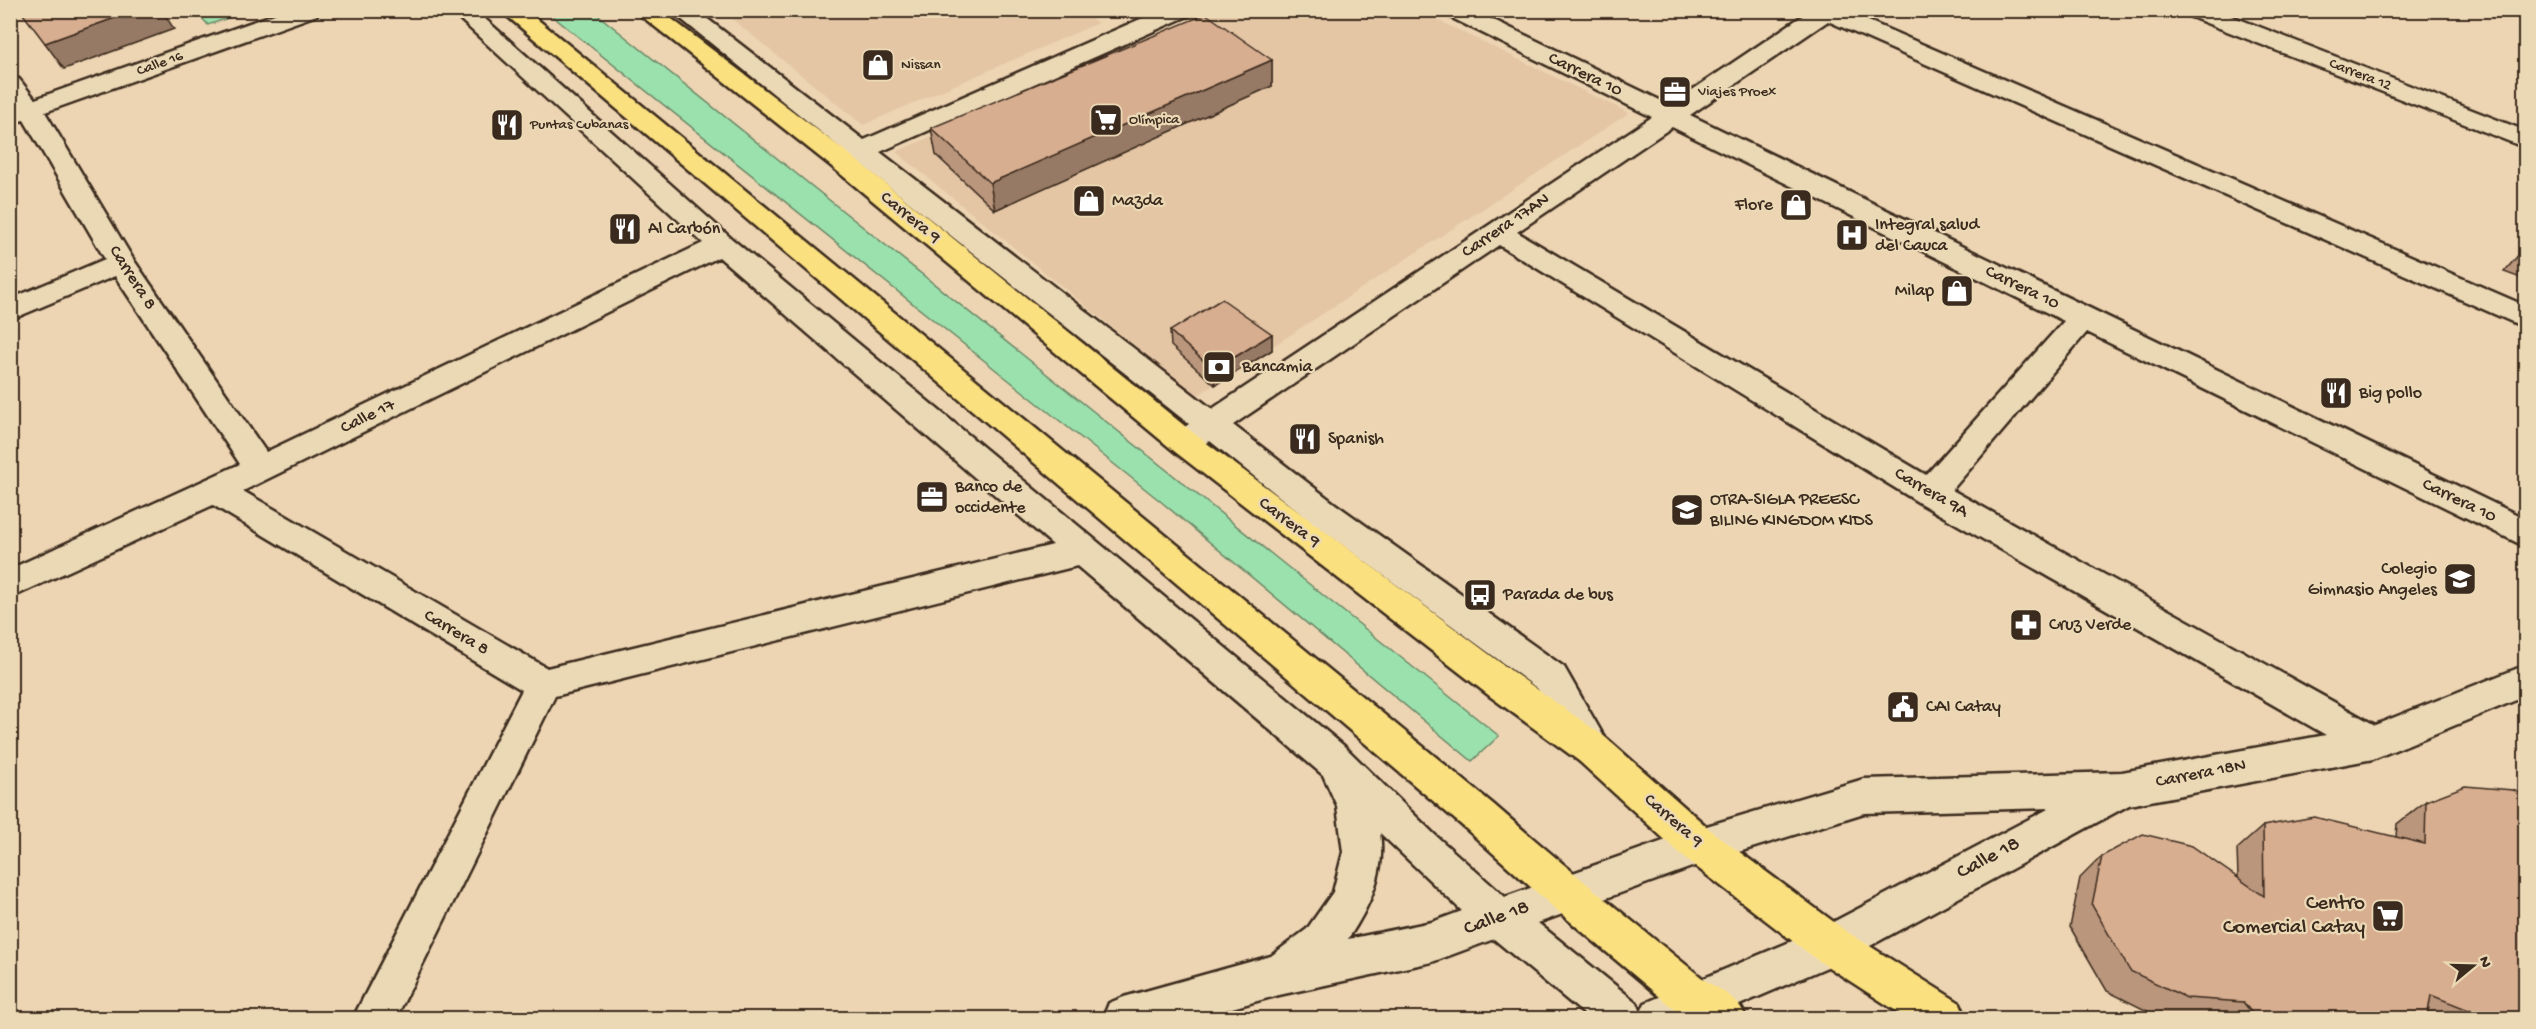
<svg xmlns="http://www.w3.org/2000/svg" width="2536" height="1029" viewBox="0 0 2536 1029" font-family="'Gochi Hand',sans-serif">
	<style>
		.built { fill: #e4c6a5 }
		.green { fill: #9be1ae; stroke: #6b8666; stroke-width: 1.5 }
		.lines { fill: none; stroke-linecap: round; stroke-linejoin: round }
		.minor-casing { stroke: #3b2a1e; stroke-width: 5 }
		.major-casing { stroke: #3b2a1e; stroke-width: 5 }
		.minor { fill: #ebd9b6; fill-rule: evenodd }
		.major { fill: #fbe080; fill-rule: evenodd }
		.wall { fill: #ba967c; stroke: #3b2a1e; stroke-width: 1.5 }
		.shaded-wall { fill: #977a65; stroke: #3b2a1e; stroke-width: 1.5 }
		.building { fill: #d8ae90; stroke: #3b2a1e; stroke-width: 1.5 }
		.labels { text-anchor: middle; dominant-baseline: central; stroke-width: 4.5; stroke-linejoin: round; paint-order: stroke }
		.far-street-label { font-size: 15px; fill: #3b2a1e; stroke: #ebd9b6 }
		.far-poi-label { font-size: 15px; fill: #3b2a1e; stroke: #ebd9b6; text-anchor: start }
		.street-label { font-size: 18px; fill: #3b2a1e; stroke: #ebd9b6 }
		.poi-label { font-size: 18px; fill: #3b2a1e; stroke: #ebd9b6; text-anchor: start }
		.near-street-label { font-size: 21px; fill: #3b2a1e; stroke: #ebd9b6 }
		.near-poi-label { font-size: 21px; fill: #3b2a1e; stroke: #ebd9b6; text-anchor: end }
	</style>
	<rect width="100%" height="100%" fill="#edd5b3"/>
	<filter id="ink" filterUnits="userSpaceOnUse"><feTurbulence type="fractalNoise" baseFrequency=".0167" numOctaves="2"/><feDisplacementMap in="SourceGraphic" scale="12" xChannelSelector="R" yChannelSelector="G"/><feConvolveMatrix kernelMatrix="1 2 1 2 8 2 1 2 1" color-interpolation-filters="sRGB"/></filter>
	<g filter="url(#ink)">
		<g class="built">
			<polygon points="1080,11 1098,23 863,125 722,11"/>
			<polygon points="1214,11 1419,11 1629,113 1197,396 896,152"/>
		</g>
		<g class="green">
			<polygon points="196,11 249,11 208,25"/>
			<polygon points="546,11 593,11 1499,736 1472,761 1159,500"/>
		</g>
		<g class="lines">
			<defs>
				<g id="minor">
					<path d="M286,10h34l-3,5 -272,97 88,147 133,193 437,-209 -253,-233h25l257,229 612,507 91,89 70,62 195,-69 164,-49 258,-7 204,-37 -408,-233 -419,-257 -266,180 101,78 230,164 47,82 -6,12 -13,4 -13,-4 -41,-72 -228,-168 -100,-80 -17,7 -11,-3 -5,-8 5,-8 7,-5 -331,-262 -15,5 -9,-2 -4,-6 4,-6 9,-3 -173,-140h26l168,130 297,-130h32l-3,5 -310,137 332,257 440,-292 -206,-102 -3,-5h30l197,95 141,-95h32l683,296v22l-698,-307 -138,94 836,404v28l-439,-215 -135,158 423,235 151,-60v31l-153,63 -244,46 -283,154 -137,59h-120l-95,-79 -62,23 -153,33 -83,23h-93l6,-15 15,-6 147,-41 36,-27 26,-37 10,-40 -6,-46 -14,-31 -246,-209 -522,130 -159,322h-43l169,-328 -309,-185 -203,93v-29l230,-105 -125,-188 -105,44v-21l95,-40 -81,-139 -14,3v-15l5,-2 -5,-5v-24l9,2 16,20zM1672,127l392,194 -138,154 -409,-243zM719,257l334,288 -506,123 -304,-177zM2050,808l-234,123 -171,72 -4,9 -4,-9 -99,-80 162,-59 164,-51zM1380,833l82,78 -30,11 -84,17c21,-31 38,-67 32,-106z"/>
					<polygon points="2183,10 2216,10 2526,131 2526,148 2186,15"/>
				</g>
				<g id="major">
					<path d="M500,10h26l967,794c68,59 137,116 208,173 18,14 38,19 45,41h-61l-132,-111 -88,-79z"/>
					<polygon points="634,10 660,10 849,154 1196,435 1517,675 1605,737 1714,833 1846,931 1960,1003 1966,1018 1907,1018 1816,959 1686,859 1579,761 1491,697 1174,451 831,166"/>
				</g>
			</defs>
			<use href="#minor" class="minor-casing"/>
			<use href="#major" class="major-casing"/>
			<use href="#minor" class="minor"/>
			<use href="#major" class="major"/>
		</g>
		<g class="wall">
			<polygon points="1272,60 1272,86 995,210 936,155 931,128"/>
			<polygon points="2526,246 2526,280 2504,272"/>
			<polygon points="1170,331 1272,334 1272,350 1215,385 1171,346"/>
			<polygon points="2426,801 2526,1018 2161,1018 2107,991 2070,927 2080,878 2102,856 2238,877 2237,849 2263,826 2396,837 2397,824"/>
		</g>
		<g class="shaded-wall">
			<polygon points="137,10 162,10 174,29 64,69 45,43"/>
			<polygon points="1272,60 1272,86 995,210 990,183"/>
			<polygon points="1272,334 1272,350 1215,385 1214,370"/>
		</g>
		<g class="building">
			<polygon points="20,10 137,10 45,43"/>
			<polygon points="1206,14 1272,60 990,183 931,128"/>
			<polygon points="2526,247 2526,259 2518,256"/>
			<polygon points="1222,299 1272,334 1214,370 1170,331"/>
			<polygon points="2465,786 2513,790 2526,796 2526,1018 2489,1018 2431,995 2427,1018 2256,1018 2243,1002 2187,998 2130,971 2092,905 2102,856 2143,834 2192,846 2264,896 2263,826 2314,817 2425,844 2426,801"/>
		</g>
	</g>
	<defs>
		<symbol id="shop-square" viewBox="-11 -11 22 22"><rect x="-9" y="-9" width="18" height="18" rx="4" fill="#3b2a1e" stroke="#ebd9b6"/><path d="M-5-2.5h2.3a2.7 3.5 0 0 1 5.4 0H5L5.5 6h-11ZM-1.5-2.5h3a1.5 2.3 0 0 0-3 0Z" fill="#fff"/></symbol>
		<symbol id="office-square" viewBox="-11 -11 22 22"><rect x="-9" y="-9" width="18" height="18" rx="4" fill="#3b2a1e" stroke="#ebd9b6"/><path d="M-6-3h4V-5.5h4V-3h4V5H-6ZM-1-4.5V-3h2v-1.5ZM-6 0V1H6V0Z" fill="#fff"/></symbol>
		<symbol id="supermarket-square" viewBox="-11 -11 22 22"><rect x="-9" y="-9" width="18" height="18" rx="4" fill="#3b2a1e" stroke="#ebd9b6"/><path d="M-6-5.5h2.5l.6 2H6L4.5 2H-2.5L-4.4-4H-6ZM-1.5 3.2a1.3 1.3 0 1 0 .1 0ZM3 3.2a1.3 1.3 0 1 0 .1 0Z" fill="#fff"/></symbol>
		<symbol id="restaurant-square" viewBox="-11 -11 22 22"><rect x="-9" y="-9" width="18" height="18" rx="4" fill="#3b2a1e" stroke="#ebd9b6"/><path d="M-5-6h1v4h1v-4h1v4h1v-4h1v5L-1.5 .5V6h-2V.5L-5-1ZM5-6V6H3V1.5H1.5Q1.5-4 5-6Z" fill="#fff"/></symbol>
		<symbol id="hospital-square" viewBox="-11 -11 22 22"><rect x="-9" y="-9" width="18" height="18" rx="4" fill="#3b2a1e" stroke="#ebd9b6"/><path d="M-5-5h3v3.5h4V-5h3V5h-3V1.5h-4V5h-3Z" fill="#fff"/></symbol>
		<symbol id="bank-square" viewBox="-11 -11 22 22"><rect x="-9" y="-9" width="18" height="18" rx="4" fill="#3b2a1e" stroke="#ebd9b6"/><path d="M-6-4H6V4H-6ZM0-2.3a2.3 2.3 0 1 0 0 4.6a2.3 2.3 0 1 0 0-4.6Z" fill="#fff"/></symbol>
		<symbol id="school-square" viewBox="-11 -11 22 22"><rect x="-9" y="-9" width="18" height="18" rx="4" fill="#3b2a1e" stroke="#ebd9b6"/><path d="M0-5L7-2L0 1L-7-2ZM-4 1L0 2.5L4 1V4Q0 6-4 4Z" fill="#fff"/></symbol>
		<symbol id="bus-square" viewBox="-11 -11 22 22"><rect x="-9" y="-9" width="18" height="18" rx="4" fill="#3b2a1e" stroke="#ebd9b6"/><path d="M-5-6H5V4H4V6H2V4H-2V6H-4V4H-5ZM-3.5-4V0h7V-4ZM-3.5 1.2v1.5H-2V1.2ZM2 1.2v1.5H3.5V1.2Z" fill="#fff"/></symbol>
		<symbol id="pharmacy-square" viewBox="-11 -11 22 22"><rect x="-9" y="-9" width="18" height="18" rx="4" fill="#3b2a1e" stroke="#ebd9b6"/><path d="M-2-6h4v4h4v4h-4v4h-4v-4h-4v-4h4Z" fill="#fff"/></symbol>
		<symbol id="civic-square" viewBox="-11 -11 22 22"><rect x="-9" y="-9" width="18" height="18" rx="4" fill="#3b2a1e" stroke="#ebd9b6"/><path d="M-.6-6.5H3V-4.5H.6V-3L4-1V1h2V6H-6V1h2V-1L-.6-3ZM-1.2 2.5V6h2.4V2.5Z" fill="#fff"/></symbol>
	</defs>
	<g fill-rule="evenodd">
		<use href="#shop-square" x="859" y="46" width="38" height="38"/>
		<use href="#office-square" x="1656" y="73" width="38" height="38"/>
		<use href="#supermarket-square" x="1087" y="101" width="38" height="38"/>
		<use href="#restaurant-square" x="488" y="106" width="38" height="38"/>
		<use href="#shop-square" x="1070" y="182" width="38" height="38"/>
		<use href="#shop-square" x="1777" y="186" width="38" height="38"/>
		<use href="#restaurant-square" x="606" y="210" width="38" height="38"/>
		<use href="#hospital-square" x="1833" y="216" width="38" height="38"/>
		<use href="#shop-square" x="1938" y="272" width="38" height="38"/>
		<use href="#bank-square" x="1200" y="348" width="38" height="38"/>
		<use href="#restaurant-square" x="2317" y="374" width="38" height="38"/>
		<use href="#restaurant-square" x="1286" y="420" width="38" height="38"/>
		<use href="#office-square" x="913" y="478" width="38" height="38"/>
		<use href="#school-square" x="1668" y="491" width="38" height="38"/>
		<use href="#school-square" x="2441" y="560" width="38" height="38"/>
		<use href="#bus-square" x="1461" y="576" width="38" height="38"/>
		<use href="#pharmacy-square" x="2007" y="606" width="38" height="38"/>
		<use href="#civic-square" x="1884" y="688" width="38" height="38"/>
		<use href="#supermarket-square" x="2369" y="897" width="38" height="38"/>
	</g>
	<g class="labels">
		<g class="far-street-label">
			<text transform="translate(160 64) rotate(-20)">Calle 16</text>
			<text transform="translate(2360 75) rotate(21)">Carrera 12</text>
		</g>
		<g class="far-poi-label">
			<text x="901" y="65">Nissan</text>
			<text x="1698" y="92">Viajes Proex</text>
			<text x="1129" y="120">Olímpica</text>
			<text x="530" y="125">Puntas Cubanas</text>
		</g>
		<g class="street-label">
			<text transform="translate(1585 75) rotate(26)">Carrera 10</text>
			<text transform="translate(910 218) rotate(39)">Carrera 9</text>
			<text transform="translate(1506 226) rotate(-34)">Carrera 17AN</text>
			<text transform="translate(132 278) rotate(57)">Carrera 8</text>
			<text transform="translate(2022 288) rotate(26)">Carrera 10</text>
			<text transform="translate(368 417) rotate(-26)">Calle 17</text>
			<text transform="translate(1931 493) rotate(30)">Carrera 9A</text>
			<text transform="translate(2459 501) rotate(26)">Carrera 10</text>
			<text transform="translate(1289 523) rotate(37)">Carrera 9</text>
			<text transform="translate(456 633) rotate(31)">Carrera 8</text>
			<text transform="translate(2201 774) rotate(-11)">Carrera 18N</text>
			<text transform="translate(1673 821) rotate(41)">Carrera 9</text>
		</g>
		<g class="poi-label">
			<text x="1112" y="201">Mazda</text>
			<text x="1773" y="205" text-anchor="end">Flore</text>
			<text x="1875" y="225">Integral salud<tspan x="1875" dy="21">del Cauca</tspan></text>
			<text x="648" y="229">Al Carbón</text>
			<text x="1934" y="291" text-anchor="end">Milap</text>
			<text x="1242" y="367">Bancamia</text>
			<text x="2359" y="393">Big pollo</text>
			<text x="1328" y="439">Spanish</text>
			<text x="955" y="487">Banco de<tspan x="955" dy="21">occidente</tspan></text>
			<text x="1710" y="500">OTRA-SIGLA PREESC<tspan x="1710" dy="21">BILING KINGDOM KIDS</tspan></text>
			<text x="2437" y="569" text-anchor="end">Colegio<tspan x="2437" dy="21">Gimnasio Angeles</tspan></text>
			<text x="1503" y="595">Parada de bus</text>
			<text x="2049" y="625">Cruz Verde</text>
			<text x="1926" y="707">CAI Catay</text>
		</g>
		<g class="near-street-label">
			<text transform="translate(1989 859) rotate(-28)">Calle 18</text>
			<text transform="translate(1497 919) rotate(-20)">Calle 18</text>
		</g>
		<g class="near-poi-label">
			<text x="2365" y="904">Centro<tspan x="2365" dy="24">Comercial Catay</tspan></text>
		</g>
	</g>
	<rect width="2536" height="1029" fill="none" stroke="#ebd9b6" stroke-width="36"/>
	<rect x="18" y="18" width="2500" height="993" fill="none" stroke="#3b2a1e" stroke-width="2" filter="url(#ink)"/>
	<g transform="translate(2473 966) rotate(71)" stroke="#ebd9b6" stroke-width="4.5" paint-order="stroke">
	<path d="M0-4.5L10 22L0 15L-10 22Z" fill="#3b2a1e"/>
	<text y="-9" font-size="16" font-weight="bold" text-anchor="middle" fill="#3b2a1e">N</text>
	</g>
</svg>
